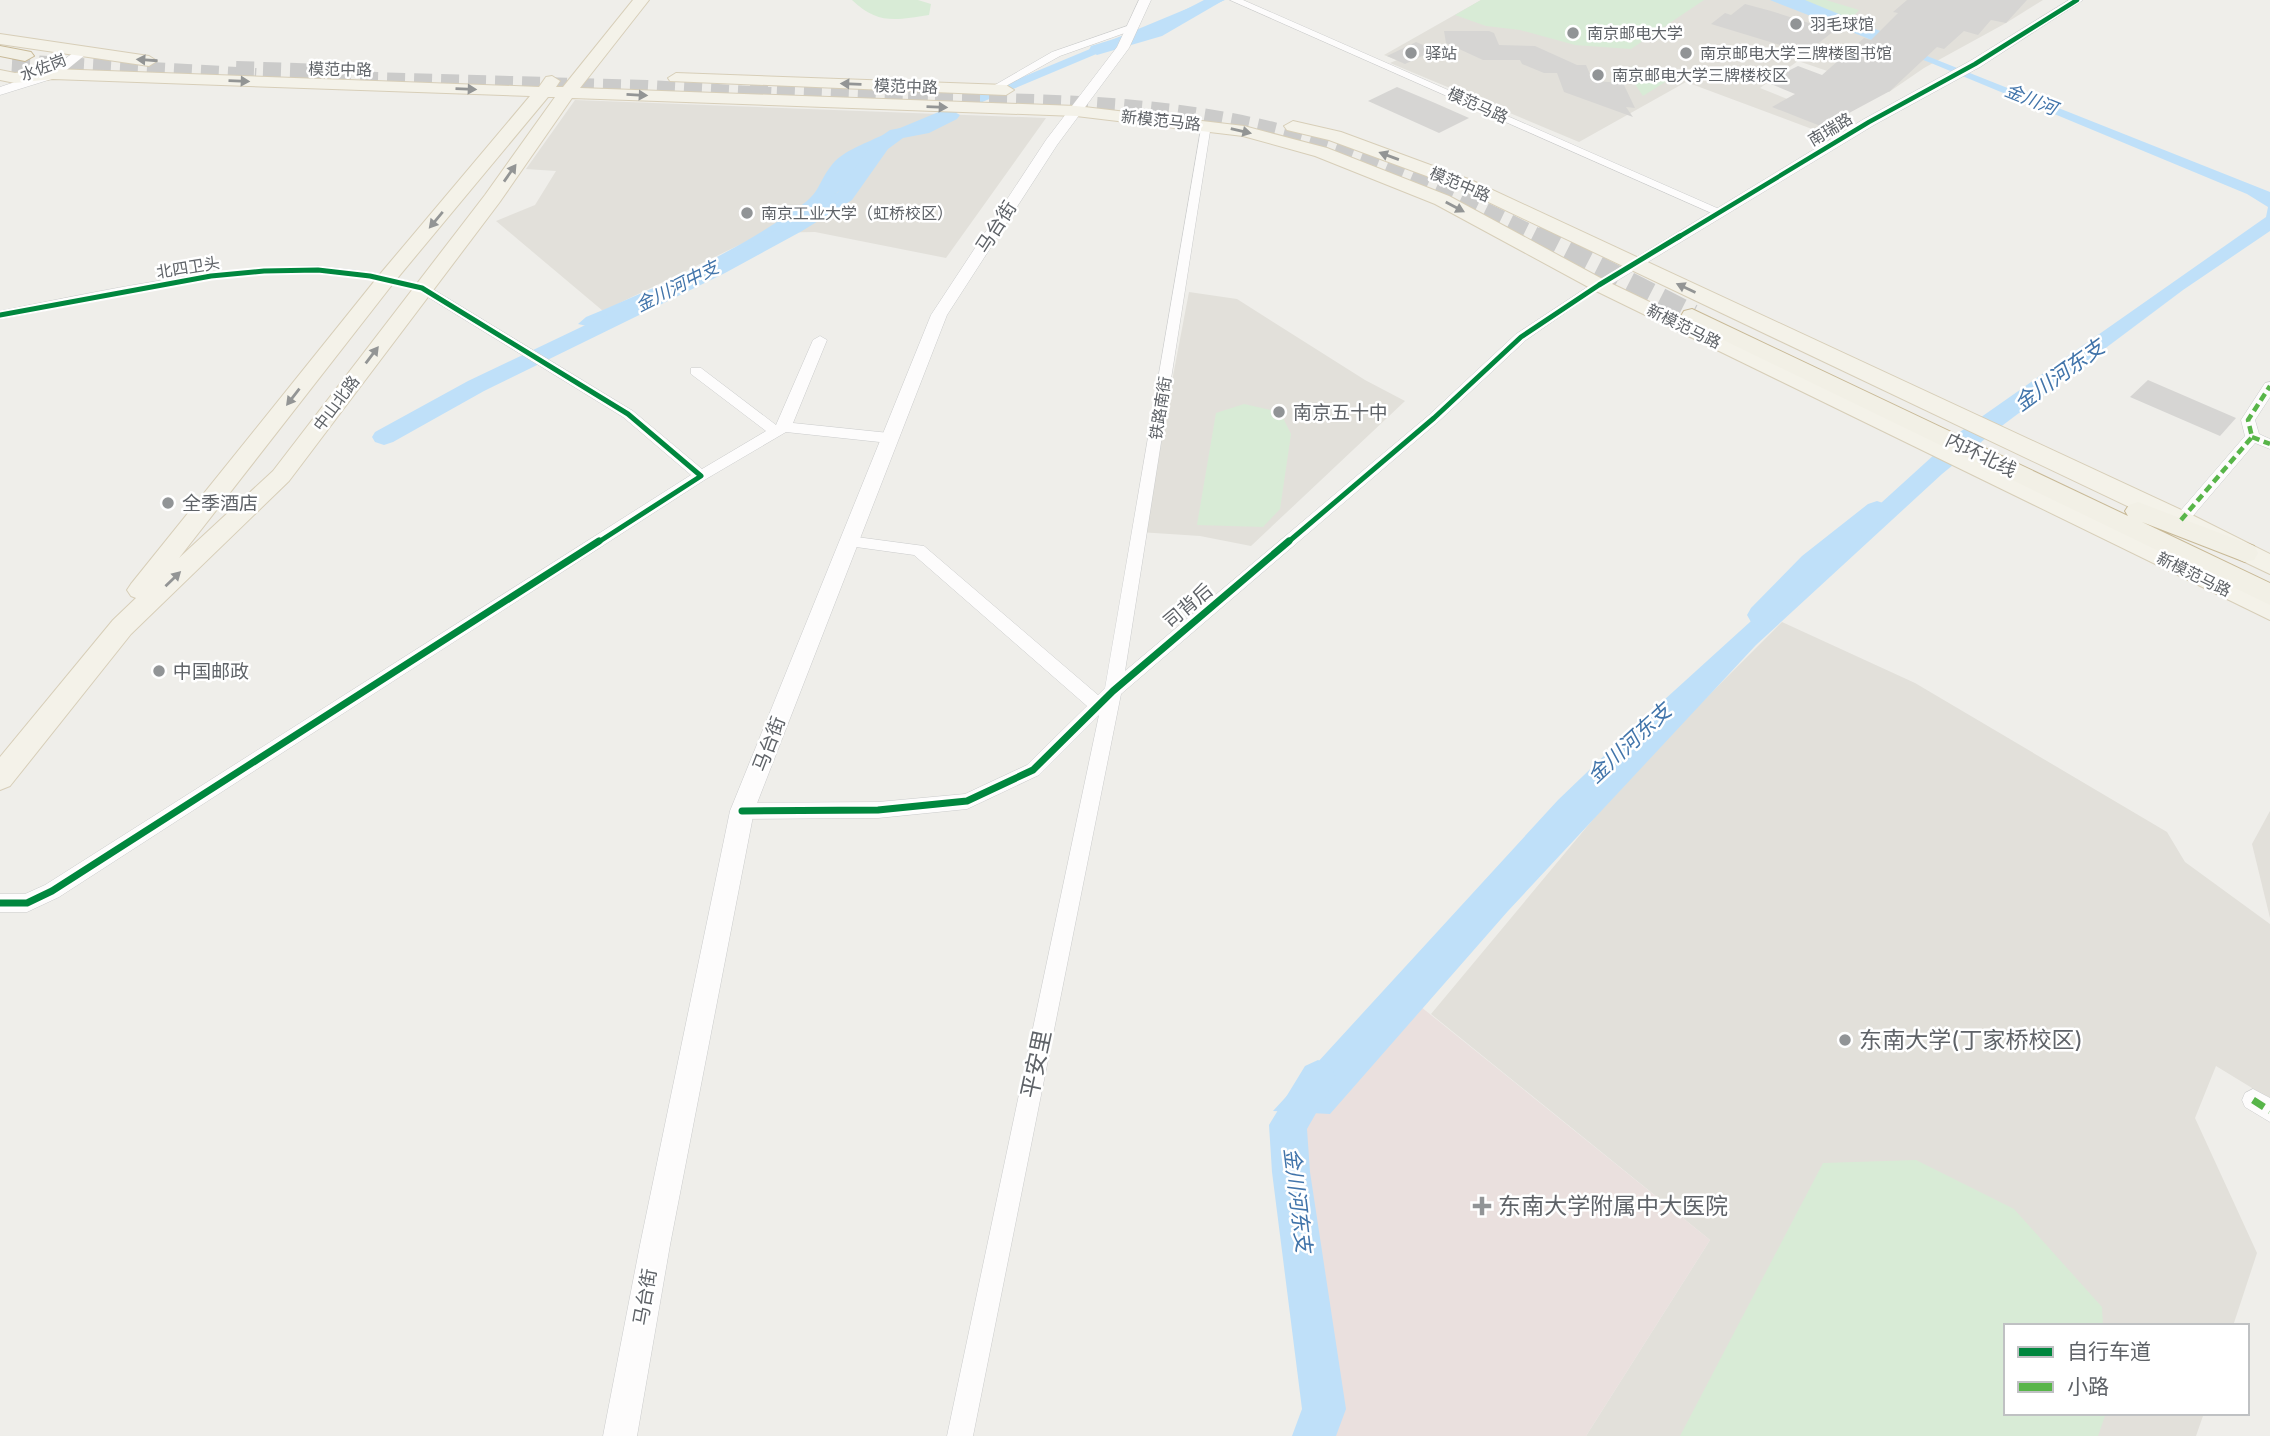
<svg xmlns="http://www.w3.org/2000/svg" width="2270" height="1436" viewBox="0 0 2270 1436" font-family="Inter,'Noto Sans SC',sans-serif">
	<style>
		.education { fill: #e2e0da }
		.medical { fill: #eae0de }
		.green { fill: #d8ebd6 }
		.water { fill: #bfe0f9 }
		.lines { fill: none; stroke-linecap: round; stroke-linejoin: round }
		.river { fill: #bfe0f9; fill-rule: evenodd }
		.building { fill: #d6d5d3 }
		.trunk-tunnel-far1 { stroke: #cbcbca; stroke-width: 18; stroke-dasharray: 18 9; stroke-linecap: butt }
		.trunk-tunnel { stroke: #cbcbca; stroke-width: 24; stroke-dasharray: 24 11; stroke-linecap: butt }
		.minor-casing { stroke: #cbcccc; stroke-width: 1 }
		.tertiary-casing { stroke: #cbcccc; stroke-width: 1 }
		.primary-casing { stroke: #d7ceb8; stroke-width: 2 }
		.trunk-casing { stroke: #c8b996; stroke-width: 2 }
		.minor { fill: #fdfcfc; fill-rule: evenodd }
		.tertiary { fill: #fdfcfc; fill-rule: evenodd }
		.primary { fill: #f4f2e9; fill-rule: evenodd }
		.trunk { fill: #f2f0e6; fill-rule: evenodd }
		.quiet-far1 { stroke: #58b549; stroke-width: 4.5; stroke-dasharray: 8 4.5; stroke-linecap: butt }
		.quiet { stroke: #58b549; stroke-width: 7; stroke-dasharray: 13 7; stroke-linecap: butt }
		.cycleway-far2-casing { stroke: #fff; stroke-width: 7 }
		.cycleway-far1-casing { stroke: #fff; stroke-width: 9 }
		.cycleway-casing { stroke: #fff; stroke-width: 11 }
		.cycleway-far2 { stroke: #00873e; stroke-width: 4.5 }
		.cycleway-far1 { stroke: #00873e; stroke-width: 5 }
		.cycleway { stroke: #00873e; stroke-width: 7 }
		.oneway { fill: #939595 }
		.poi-dot { fill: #919496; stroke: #fff; stroke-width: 2.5 }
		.labels { text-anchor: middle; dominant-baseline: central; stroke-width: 5; stroke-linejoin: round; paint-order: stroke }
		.far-poi-label { font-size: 16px; fill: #5f6368; stroke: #fff; text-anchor: start }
		.far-street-label { font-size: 16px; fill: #5f6368; stroke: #fff }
		.far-water-label { font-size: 18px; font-style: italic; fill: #4174aa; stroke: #fff }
		.street-label { font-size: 19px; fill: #5f6368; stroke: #fff }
		.poi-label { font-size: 19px; fill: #5f6368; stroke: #fff; text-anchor: start }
		.water-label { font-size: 21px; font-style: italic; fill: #4174aa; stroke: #fff }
		.near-poi-label { font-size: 23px; fill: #5f6368; stroke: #fff; text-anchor: start }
		.near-street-label { font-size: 23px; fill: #5f6368; stroke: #fff }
	</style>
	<rect width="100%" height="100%" fill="#efeeea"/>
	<g class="education">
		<polygon points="1481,0 2043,0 2006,23 1924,68 1889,92 1798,61 1760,88 1839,120 1820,132 1686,82 1579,142 1390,63 1397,60 1384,55"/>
		<polygon points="575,100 1046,118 946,258 815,232 764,233 603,311 496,221 535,205 556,171 526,169"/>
		<polygon points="1189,292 1237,299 1365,380 1405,401 1251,546 1200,536 1139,532 1153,481"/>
		<polygon points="1782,622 1915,683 2167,832 2185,862 2270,924 2270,1099 2216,1066 2195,1118 2257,1253 2233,1326 2006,1326 2006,1413 2204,1413 2196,1436 1586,1436 1710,1240 1431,1014 1635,769"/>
		<polygon points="2270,811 2270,918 2252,844"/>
	</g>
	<polygon class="medical" points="1400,990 1710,1240 1586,1436 1314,1436 1324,1408 1291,1172 1288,1125 1311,1086"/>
	<g class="green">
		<path d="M852,0h66l13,4 -2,11c-33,5 -51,10 -77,-15z"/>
		<polygon points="1481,0 1704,0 1631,49 1575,45 1520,30 1486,26 1455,15"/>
		<polygon points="1792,0 1826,0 1859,10 1848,22"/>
		<polygon points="1633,66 1670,79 1643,96 1626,71"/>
		<polygon points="1244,404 1280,412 1291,434 1280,509 1263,527 1197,525 1216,413"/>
		<polygon points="1916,1160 2014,1209 2102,1307 2103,1326 2006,1326 2006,1413 2106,1413 2098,1436 1680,1436 1823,1163"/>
	</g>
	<g class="water">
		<path d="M1208,0h17l-331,139 -22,17 -22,26 -23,19 -98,58 -132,64 -10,3 -9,-2 8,-7c72,-30 149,-64 213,-110 22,-15 18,-23 32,-41 10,-14 31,-21 45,-28z"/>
		<polygon points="1770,0 1786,0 2270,192 2270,231 2183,290 1991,434 1942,474 1756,645 1508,911 1330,1114 1273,1111 1558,800 1631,730 1957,434 2266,217 2268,207 2247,194 1931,63"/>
	</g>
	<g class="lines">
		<g class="river">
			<polygon points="1204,0 1224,0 1162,36 1097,55 1089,50 1091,46 1150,28"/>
			<polygon points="1783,0 1805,0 1919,47 1921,51 1913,56 1907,55 1785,3"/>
			<polygon points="951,110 960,115 957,119 929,133 903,138 888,149 852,200 802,231 725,273 484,391 393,442 384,445 375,442 372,437 375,432 468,381 711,265 788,223 838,192 874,141 890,130 917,125"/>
			<polygon points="1877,501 1886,504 1890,510 1886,516 1820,570 1771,622 1761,625 1751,622 1747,615 1751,608 1802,556 1868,504"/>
			<polygon points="1318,1060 1331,1066 1336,1078 1307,1129 1310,1172 1346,1409 1336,1436 1292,1436 1302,1409 1272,1172 1269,1125 1305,1066"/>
		</g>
	</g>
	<g class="building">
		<polygon points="1907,0 2027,0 2006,23 1991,20 1978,35 1964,31 1944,49 1937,47 1890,91 1823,127 1772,107 1795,94 1771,84 1778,76 1798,66 1822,75 1864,38 1871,40 1898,13 1893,12"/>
		<polygon points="1745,4 1771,11 1834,31 1806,53 1711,24 1725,13 1731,15"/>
		<polygon points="1444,31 1489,31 1494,33 1499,45 1535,46 1577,65 1586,65 1593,81 1623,83 1635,108 1626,107 1633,117 1564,92 1557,73 1544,73 1522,64 1520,60 1483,60 1446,43"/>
		<polygon points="1416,42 1435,50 1405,64 1387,56"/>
		<polygon points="1397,87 1435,103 1469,118 1439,133 1368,101"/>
		<polygon points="2148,380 2236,418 2220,436 2130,397"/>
	</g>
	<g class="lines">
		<g class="trunk-tunnel-far1">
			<polyline points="12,63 256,77"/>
			<polyline points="236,70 326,73"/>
			<polyline points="306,79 647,89 771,96"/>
			<polyline points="750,87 928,95"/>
			<path d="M908,100c122,3 246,2 365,31 93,23 181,64 266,107"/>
		</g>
		<polyline class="trunk-tunnel" points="1535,236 1692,316"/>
		<defs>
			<g id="minor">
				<polygon points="1230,0 1243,0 1726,212 1716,215"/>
				<polygon points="1133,24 1138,27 1136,29 1060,56 997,91 988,89 1052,52"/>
				<polygon points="1202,123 1211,125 1125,671 1429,415 1516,334 1595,282 1603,282 1605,285 1526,340 1439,421 1121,694 973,1436 947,1436 1099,715 1039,775 967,809 878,818 742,819 735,816 733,811 735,806 742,803 878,802 965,794 1027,765 1087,706 914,555 849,546 844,545 841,541 844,537 849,536 924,546 1098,695 1105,688"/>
				<path d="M318,266l52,6 56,13 207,126 69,58 64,-38 -75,-57v-6h10l75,57 37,-85 7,-4 7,4 -34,83 96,10 7,5 -7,5 -103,-11 -80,47 -647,418 -32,15h-27v-18h25l20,-9 646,-410 -68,-58 -205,-126 -48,-12 -52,-5h-54l-53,5 -211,40v-8c106,-21 209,-44 318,-45z"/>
				<polygon points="2270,382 2270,397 2255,420 2259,434 2270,439 2270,449 2255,443 2186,524 2176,524 2173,520 2176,516 2245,436 2241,420 2265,383"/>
				<polygon points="2253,1089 2270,1098 2270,1122 2245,1107 2242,1100 2245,1093"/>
			</g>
			<g id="tertiary">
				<polygon points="1139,0 1151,0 1129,48 1057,145 947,315 754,811 670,1245 637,1436 603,1436 640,1245 730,811 931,315 1046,140 1117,47"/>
				<polygon points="2069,0 2083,0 1980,67 1874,125 1605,288 1599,290 1591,285 1864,119 1970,61"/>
				<polygon points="80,48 85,49 85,55 58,77 0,95 0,87 48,71"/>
			</g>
			<g id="primary">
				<path d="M633,0h16l-69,88 496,18 168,20 83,22 122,48 157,85 664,319v20l-678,-331 -157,-85 -120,-48 -72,-20 -167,-20 -504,-18 -73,105 -210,278 -158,153 -121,152 -10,4v-33l113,-137 23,-22 -5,-2 -4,-6 4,-6 250,-311 149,-177 -477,-17 -38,4 -15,-3v-10l15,3 38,-4 486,18 7,-10 6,-1 8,5 -4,6h7zM548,97h7l-70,98 -212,276 -94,87 216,-277z"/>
				<polygon points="0,34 149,56 157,61 149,66 0,44"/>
				<polygon points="676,73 1006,85 1014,90 1006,95 670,81 668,78"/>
				<polygon points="1293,121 1341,132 1471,180 2190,514 2270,554 2270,574 1459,188 1329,140 1287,130 1284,126"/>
			</g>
			<g id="trunk">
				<polygon points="0,46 31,52 34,56 25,61 0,56"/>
				<polygon points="1692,309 2128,516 2125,511 2129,505 2138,502 2254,546 2258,553 2254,560 2245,562 2142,522 2270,583 2270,605 1684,321 1681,316 1684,311"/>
			</g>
		</defs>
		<use href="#minor" class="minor-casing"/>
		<use href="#tertiary" class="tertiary-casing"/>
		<use href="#primary" class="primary-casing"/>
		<use href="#trunk" class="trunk-casing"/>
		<use href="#minor" class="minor"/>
		<use href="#tertiary" class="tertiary"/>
		<use href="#primary" class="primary"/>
		<use href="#trunk" class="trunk"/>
		<g class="quiet-far1">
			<polyline points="2252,437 2270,444"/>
			<polyline points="2181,520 2252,437 2248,420 2270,386"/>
		</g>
		<polyline class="quiet" points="2253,1100 2270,1111"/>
		<defs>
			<polyline id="cycleway-far2" points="1677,238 1869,122 1975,64 2077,0"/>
			<g id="cycleway-far1">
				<polyline points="0,315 211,276 264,271 318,270 370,276 422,288 628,414 701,476 597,543"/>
				<polyline points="1287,543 1434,418 1521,337 1599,285 1680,236"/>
			</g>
			<g id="cycleway">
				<polyline points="742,811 878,810 967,801 1033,770 1113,691 1289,541"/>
				<polyline points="0,903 27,903 52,891 599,541"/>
			</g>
		</defs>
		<use href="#cycleway-far2" class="cycleway-far2-casing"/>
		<use href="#cycleway-far1" class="cycleway-far1-casing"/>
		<use href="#cycleway" class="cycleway-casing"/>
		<use href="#cycleway-far2" class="cycleway-far2"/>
		<use href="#cycleway-far1" class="cycleway-far1"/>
		<use href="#cycleway" class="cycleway"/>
	</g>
	<defs><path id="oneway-solid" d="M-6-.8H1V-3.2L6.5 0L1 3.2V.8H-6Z" transform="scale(1.75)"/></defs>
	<g class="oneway">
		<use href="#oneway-solid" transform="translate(147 60) rotate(-176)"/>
		<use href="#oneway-solid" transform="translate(239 81) rotate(2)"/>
		<use href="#oneway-solid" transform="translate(851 84) rotate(-178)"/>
		<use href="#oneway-solid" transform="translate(466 89) rotate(2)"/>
		<use href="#oneway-solid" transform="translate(637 95) rotate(3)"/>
		<use href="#oneway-solid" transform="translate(937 107) rotate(2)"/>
		<use href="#oneway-solid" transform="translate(1241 131) rotate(13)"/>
		<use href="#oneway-solid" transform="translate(1389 156) rotate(-160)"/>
		<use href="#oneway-solid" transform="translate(510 173) rotate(-55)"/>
		<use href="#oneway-solid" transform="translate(1455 207) rotate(28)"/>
		<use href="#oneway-solid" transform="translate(436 220) rotate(130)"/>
		<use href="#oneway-solid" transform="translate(1686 288) rotate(-155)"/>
		<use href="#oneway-solid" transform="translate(372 355) rotate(-53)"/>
		<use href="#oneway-solid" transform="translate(293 397) rotate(128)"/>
		<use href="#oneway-solid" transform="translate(173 579) rotate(-44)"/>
	</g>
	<g class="poi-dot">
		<circle cx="1796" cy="24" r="7"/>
		<circle cx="1573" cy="33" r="7"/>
		<circle cx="1411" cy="53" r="7"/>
		<circle cx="1686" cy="53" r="7"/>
		<circle cx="1598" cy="75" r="7"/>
		<circle cx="747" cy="213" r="7"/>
		<circle cx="1279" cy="412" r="7"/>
		<circle cx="168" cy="503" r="7"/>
		<circle cx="159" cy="671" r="7"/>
		<circle cx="1845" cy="1040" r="7"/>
		<path d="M1478.5 1195.5h7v7h7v7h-7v7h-7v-7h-7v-7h7z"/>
	</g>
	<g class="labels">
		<g class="far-poi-label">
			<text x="1810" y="24">羽毛球馆</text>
			<text x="1587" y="33">南京邮电大学</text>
			<text x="1425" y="53">驿站</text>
			<text x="1700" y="53">南京邮电大学三牌楼图书馆</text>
			<text x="1612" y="75">南京邮电大学三牌楼校区</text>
			<text x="761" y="213">南京工业大学（虹桥校区）</text>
		</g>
		<g class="far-street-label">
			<text transform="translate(43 67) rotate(-21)">水佐岗</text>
			<text transform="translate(340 69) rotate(1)">模范中路</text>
			<text transform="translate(906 86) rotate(2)">模范中路</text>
			<text transform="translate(1478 105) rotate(24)">模范马路</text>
			<text transform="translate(1161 120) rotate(6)">新模范马路</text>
			<text transform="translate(1830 129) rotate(-31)">南瑞路</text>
			<text transform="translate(1460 184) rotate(23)">模范中路</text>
			<text transform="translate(188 267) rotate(-9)">北四卫头</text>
			<text transform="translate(1684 326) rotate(26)">新模范马路</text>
			<text transform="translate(336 403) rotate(-53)">中山北路</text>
			<text transform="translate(1160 408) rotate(-81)">铁路南街</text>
			<text transform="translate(2194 574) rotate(26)">新模范马路</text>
		</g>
		<g class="far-water-label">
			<text transform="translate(2031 99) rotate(22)">金川河</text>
			<text transform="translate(677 286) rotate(-27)">金川河中支</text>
		</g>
		<g class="street-label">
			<text transform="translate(996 227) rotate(-57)">马台街</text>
			<text transform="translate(1981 455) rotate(26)">内环北线</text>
			<text transform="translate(1188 606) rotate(-40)">司背后</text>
			<text transform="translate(769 744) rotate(-69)">马台街</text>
			<text transform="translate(645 1297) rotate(-80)">马台街</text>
		</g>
		<g class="poi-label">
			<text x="1293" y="412">南京五十中</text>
			<text x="182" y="503">全季酒店</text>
			<text x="173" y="671">中国邮政</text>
		</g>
		<g class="water-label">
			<text transform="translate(2059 375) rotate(-36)">金川河东支</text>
			<text transform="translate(1629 743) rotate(-43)">金川河东支</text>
			<text transform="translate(1298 1200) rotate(83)">金川河东支</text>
		</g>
		<g class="near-poi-label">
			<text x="1859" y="1040">东南大学(丁家桥校区)</text>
			<text x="1498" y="1206">东南大学附属中大医院</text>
		</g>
		<g class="near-street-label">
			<text transform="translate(1036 1064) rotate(-78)">平安里</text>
		</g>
	</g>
	<rect x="2004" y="1324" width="245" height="91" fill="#ffffff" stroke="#bfc1c3" stroke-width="2"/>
	<rect x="2018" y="1347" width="35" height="10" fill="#00873e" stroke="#bfc1c3" stroke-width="2"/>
	<text x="2067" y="1359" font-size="21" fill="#5f6368">自行车道</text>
	<rect x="2018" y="1382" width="35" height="10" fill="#58b549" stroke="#bfc1c3" stroke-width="2"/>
	<text x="2067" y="1394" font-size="21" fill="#5f6368">小路</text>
</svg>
